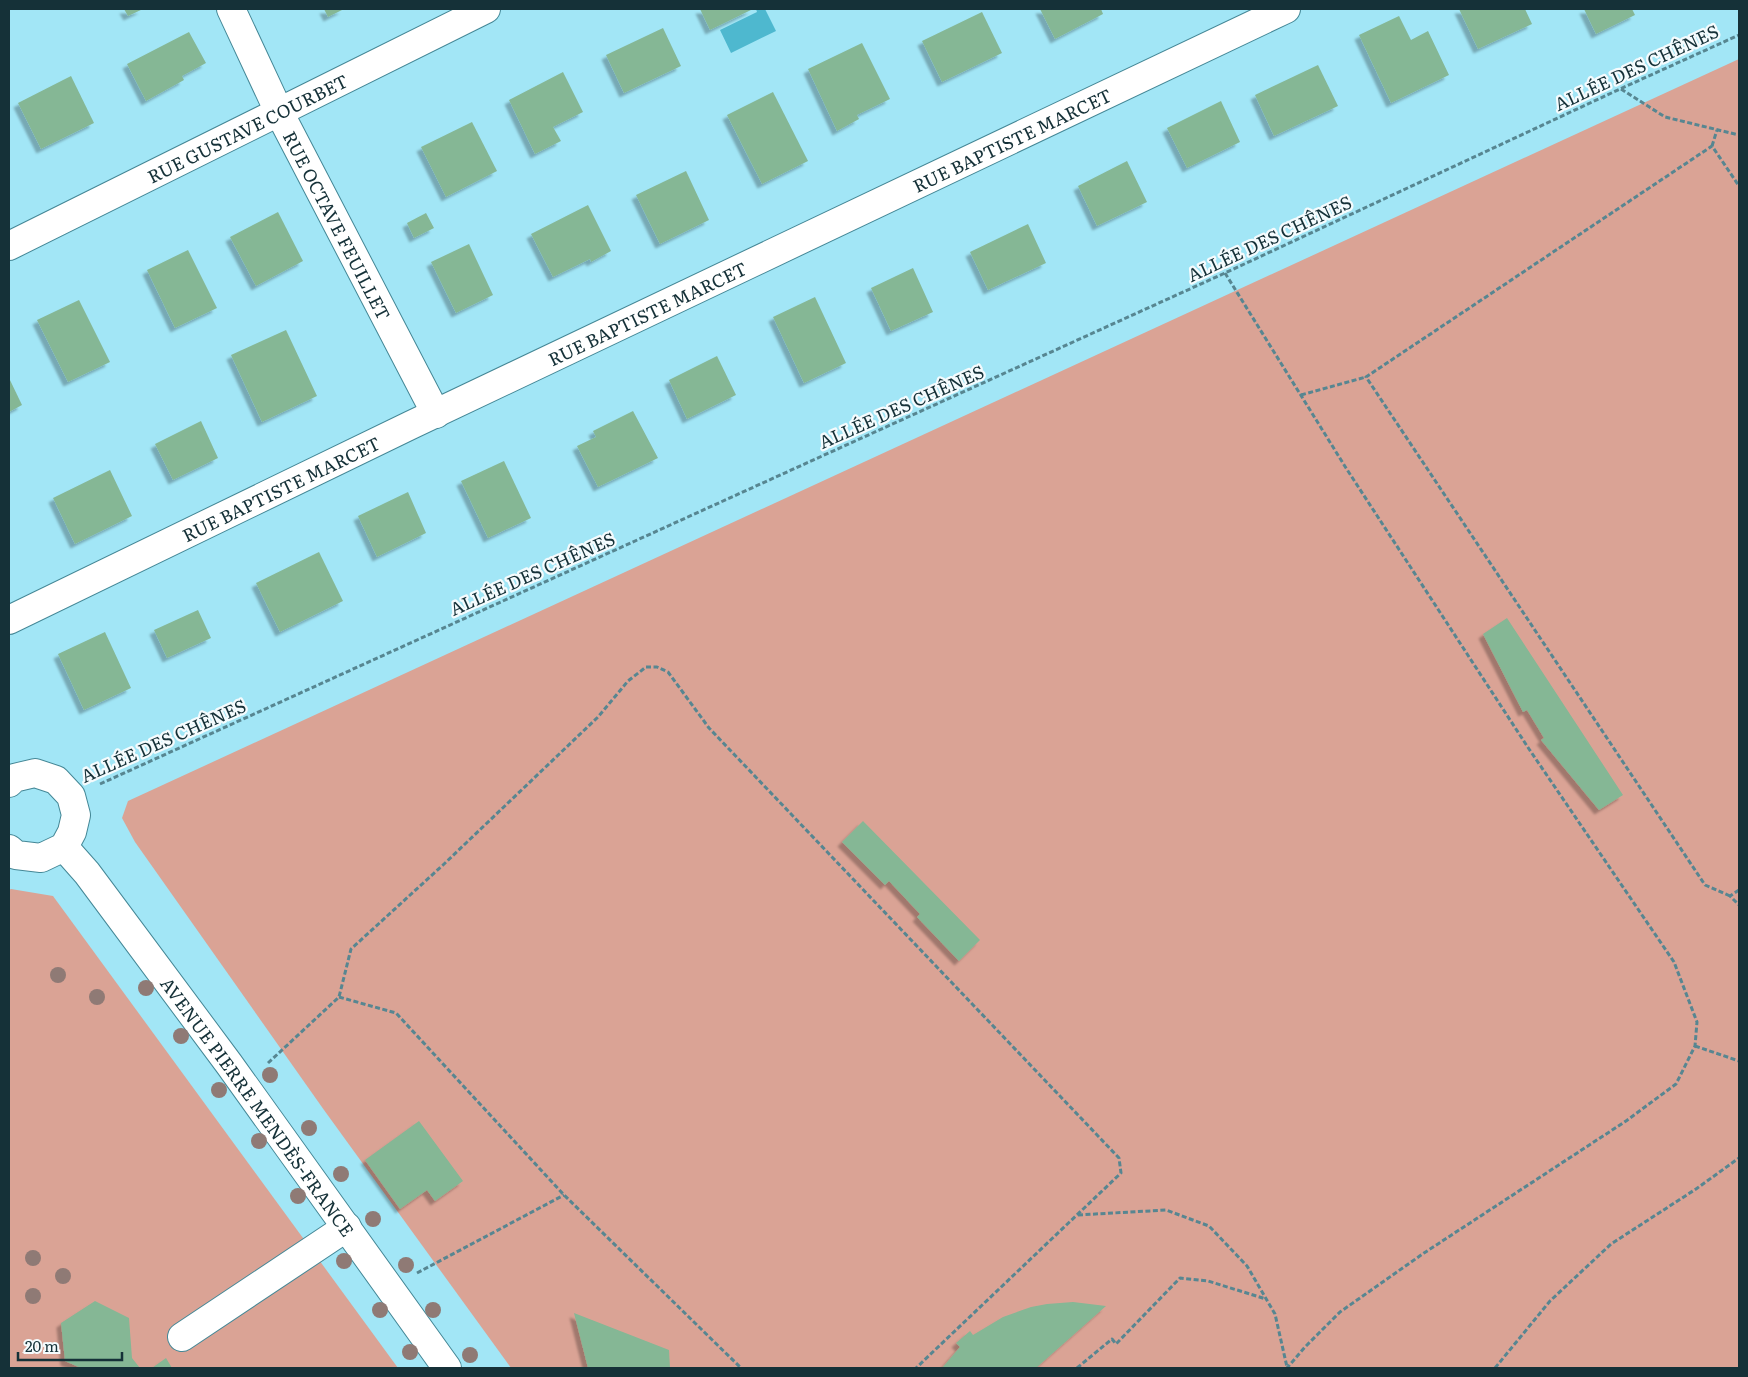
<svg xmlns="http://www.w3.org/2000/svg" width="1748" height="1377" viewBox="0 0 1748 1377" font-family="Literata,serif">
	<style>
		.garden { fill: #daa395 }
		.water { fill: #4eb8cf }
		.building { fill: #85b795; filter: url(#shadow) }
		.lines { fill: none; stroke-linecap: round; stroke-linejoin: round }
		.minor-casing { stroke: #448796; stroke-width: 30 }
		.path { stroke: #578691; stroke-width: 3; stroke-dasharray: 5 2.5; stroke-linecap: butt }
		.minor { stroke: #fff; stroke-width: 28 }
		.tree { fill: #8f7a75 }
		.labels { text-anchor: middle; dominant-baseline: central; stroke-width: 4.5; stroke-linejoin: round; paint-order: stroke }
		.street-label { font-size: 18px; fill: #153138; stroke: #f5fbfd }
	</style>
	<defs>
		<filter id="shadow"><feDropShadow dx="-4.5" dy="4.5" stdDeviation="1" flood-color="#0004"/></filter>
	</defs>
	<rect width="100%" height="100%" fill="#a2e6f6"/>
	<g class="garden">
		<polygon points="1739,59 1739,1368 511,1368 324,1110 135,842 122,818 128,801"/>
		<polygon points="11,889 53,896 398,1368 9,1368 9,890"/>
	</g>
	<polygon class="water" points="756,9 765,9 776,31 731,53 720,30 757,12"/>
	<g class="building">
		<polygon points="124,9 143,9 128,16"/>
		<polygon points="324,9 344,9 328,17"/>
		<polygon points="700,9 753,9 710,30"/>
		<polygon points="1040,9 1101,9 1103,14 1055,39"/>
		<polygon points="1459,9 1525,9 1532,24 1478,49"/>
		<polygon points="1584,9 1632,9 1635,15 1596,34"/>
		<polygon points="982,12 1002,53 942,82 922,41"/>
		<polygon points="1399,16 1411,40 1428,31 1449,75 1391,103 1359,35"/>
		<polygon points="663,28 681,66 624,93 606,55"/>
		<polygon points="189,32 206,63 182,76 184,80 146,101 127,64"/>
		<polygon points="862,43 890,99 857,115 859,119 837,131 808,69"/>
		<polygon points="1318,65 1338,106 1274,136 1255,95"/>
		<polygon points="563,72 583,112 553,127 561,141 535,154 509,100"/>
		<polygon points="71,76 94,123 41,149 18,103"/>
		<polygon points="773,92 808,161 762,184 727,115"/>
		<polygon points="1221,101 1240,142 1187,168 1167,128"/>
		<polygon points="472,122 497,171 446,197 421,147"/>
		<polygon points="1127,161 1147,202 1097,226 1078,186"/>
		<polygon points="686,171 709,220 660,244 636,195"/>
		<polygon points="588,205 611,251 591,262 590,259 553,277 531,234"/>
		<polygon points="278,212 303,261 256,286 230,237"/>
		<polygon points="426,213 434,228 414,238 407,223"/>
		<polygon points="1028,224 1046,263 988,290 970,252"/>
		<polygon points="469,244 493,295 456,313 431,262"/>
		<polygon points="188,250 217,308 175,328 147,270"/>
		<polygon points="913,268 933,312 891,331 871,288"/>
		<polygon points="815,297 846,363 804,383 773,317"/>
		<polygon points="79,300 110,362 68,382 37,320"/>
		<polygon points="286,330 317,396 262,422 231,355"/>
		<polygon points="717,356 736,395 687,419 669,380"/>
		<polygon points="9,378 22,405 9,412"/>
		<polygon points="633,411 658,458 598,487 577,446 596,437 593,431"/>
		<polygon points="201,421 218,458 173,480 155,444"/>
		<polygon points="504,461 531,518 488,538 461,481"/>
		<polygon points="110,470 132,516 75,544 53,498"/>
		<polygon points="408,492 426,533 377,557 358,516"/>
		<polygon points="319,552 343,601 280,632 256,583"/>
		<polygon points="198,610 211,638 167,658 154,630"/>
		<polygon points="1507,618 1623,795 1599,810 1541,740 1544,738 1527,710 1523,712 1483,634"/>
		<polygon points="105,632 131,688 84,710 58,654"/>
		<polygon points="863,821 980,940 959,961 917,917 920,914 889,881 885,885 842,842"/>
		<polygon points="419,1121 463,1181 435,1201 427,1190 400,1209 365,1160"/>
		<polygon points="95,1301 129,1318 132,1358 140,1368 81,1368 65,1361 61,1323"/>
		<polygon points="1073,1302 1106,1306 1036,1368 942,1368 960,1347 956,1343 970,1331 973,1335 1003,1317 1031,1307 1047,1304"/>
		<polygon points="574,1313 669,1350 670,1368 588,1368"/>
		<polygon points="166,1358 172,1368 152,1368"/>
	</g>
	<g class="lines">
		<defs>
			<g id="minor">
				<path id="s1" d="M231,9l48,103 157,302"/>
				<path id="s2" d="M9,246l477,-237"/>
				<path id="s3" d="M9,620l402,-195 875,-416"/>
				<polyline points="9,783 14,778 35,773 56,780 71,796 76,815 72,832 64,847 41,858 16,855 9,849"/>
				<path id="s4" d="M64,847l23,26 142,191 218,304"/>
				<polyline points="182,1337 347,1227"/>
			</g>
		</defs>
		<use href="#minor" class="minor-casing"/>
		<g class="path">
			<polyline points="1621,89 1665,117 1739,135"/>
			<polyline points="1712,146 1717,130"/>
			<polyline points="1225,273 1346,468 1529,749 1674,962 1697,1022 1695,1046 1676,1084 1626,1121 1424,1253 1340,1312 1305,1347 1287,1368"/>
			<polyline points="1301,395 1366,377"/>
			<polyline points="100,784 1225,273 1620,89 1739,35"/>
			<polyline points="1739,890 1730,896 1739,905"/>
			<polyline points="1730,896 1705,885 1366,377 1712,146 1739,186"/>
			<polyline points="339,997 396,1013 564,1195 741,1368"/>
			<polyline points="1695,1046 1739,1061"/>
			<polyline points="268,1063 339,997 351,949 443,865 598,717 628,681 646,667 657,667 668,672 709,728 1119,1158 1121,1173 916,1368"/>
			<polyline points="1078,1215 1166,1210 1209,1226 1247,1266 1275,1314 1287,1367"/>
			<polyline points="417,1273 564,1195"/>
			<polyline points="1077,1368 1112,1339 1116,1344 1180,1278 1208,1281 1266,1299"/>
			<polyline points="1495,1368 1550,1301 1611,1244 1696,1189 1739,1158"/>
		</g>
		<use href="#minor" class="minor"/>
	</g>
	<g class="tree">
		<circle cx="58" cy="975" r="8"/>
		<circle cx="146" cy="988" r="8"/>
		<circle cx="97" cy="997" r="8"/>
		<circle cx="181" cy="1036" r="8"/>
		<circle cx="270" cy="1075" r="8"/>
		<circle cx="219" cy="1090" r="8"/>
		<circle cx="309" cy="1128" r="8"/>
		<circle cx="259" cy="1141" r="8"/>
		<circle cx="341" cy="1174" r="8"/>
		<circle cx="298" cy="1196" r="8"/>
		<circle cx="373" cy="1219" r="8"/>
		<circle cx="33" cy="1258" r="8"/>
		<circle cx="344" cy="1261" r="8"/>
		<circle cx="406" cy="1265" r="8"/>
		<circle cx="63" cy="1276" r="8"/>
		<circle cx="33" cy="1296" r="8"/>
		<circle cx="380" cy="1310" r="8"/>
		<circle cx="433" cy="1310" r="8"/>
		<circle cx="410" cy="1352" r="8"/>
		<circle cx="470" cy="1355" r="8"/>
	</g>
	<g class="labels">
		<g class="street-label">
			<text transform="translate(1636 67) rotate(-25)">ALLÉE DES CHÊNES</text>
			<text stroke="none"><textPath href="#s2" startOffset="266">RUE GUSTAVE COURBET</textPath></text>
			<text stroke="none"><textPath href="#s3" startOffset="1112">RUE BAPTISTE MARCET</textPath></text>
			<text stroke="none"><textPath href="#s1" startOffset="241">RUE OCTAVE FEUILLET</textPath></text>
			<text transform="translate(1269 238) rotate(-25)">ALLÉE DES CHÊNES</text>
			<text stroke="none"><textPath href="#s3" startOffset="708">RUE BAPTISTE MARCET</textPath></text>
			<text transform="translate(901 406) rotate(-24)">ALLÉE DES CHÊNES</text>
			<text stroke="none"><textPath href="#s3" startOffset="302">RUE BAPTISTE MARCET</textPath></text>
			<text transform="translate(532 573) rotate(-24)">ALLÉE DES CHÊNES</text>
			<text transform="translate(163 740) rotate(-24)">ALLÉE DES CHÊNES</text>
			<text stroke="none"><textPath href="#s4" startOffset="324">AVENUE PIERRE MENDÈS-FRANCE</textPath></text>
		</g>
	</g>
	<rect width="1748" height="1377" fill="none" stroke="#153138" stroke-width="20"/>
	<path d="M18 1352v8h104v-8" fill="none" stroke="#153138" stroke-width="2.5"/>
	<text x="25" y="1352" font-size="15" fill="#153138" stroke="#f5fbfd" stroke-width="4" paint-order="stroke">20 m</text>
</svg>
